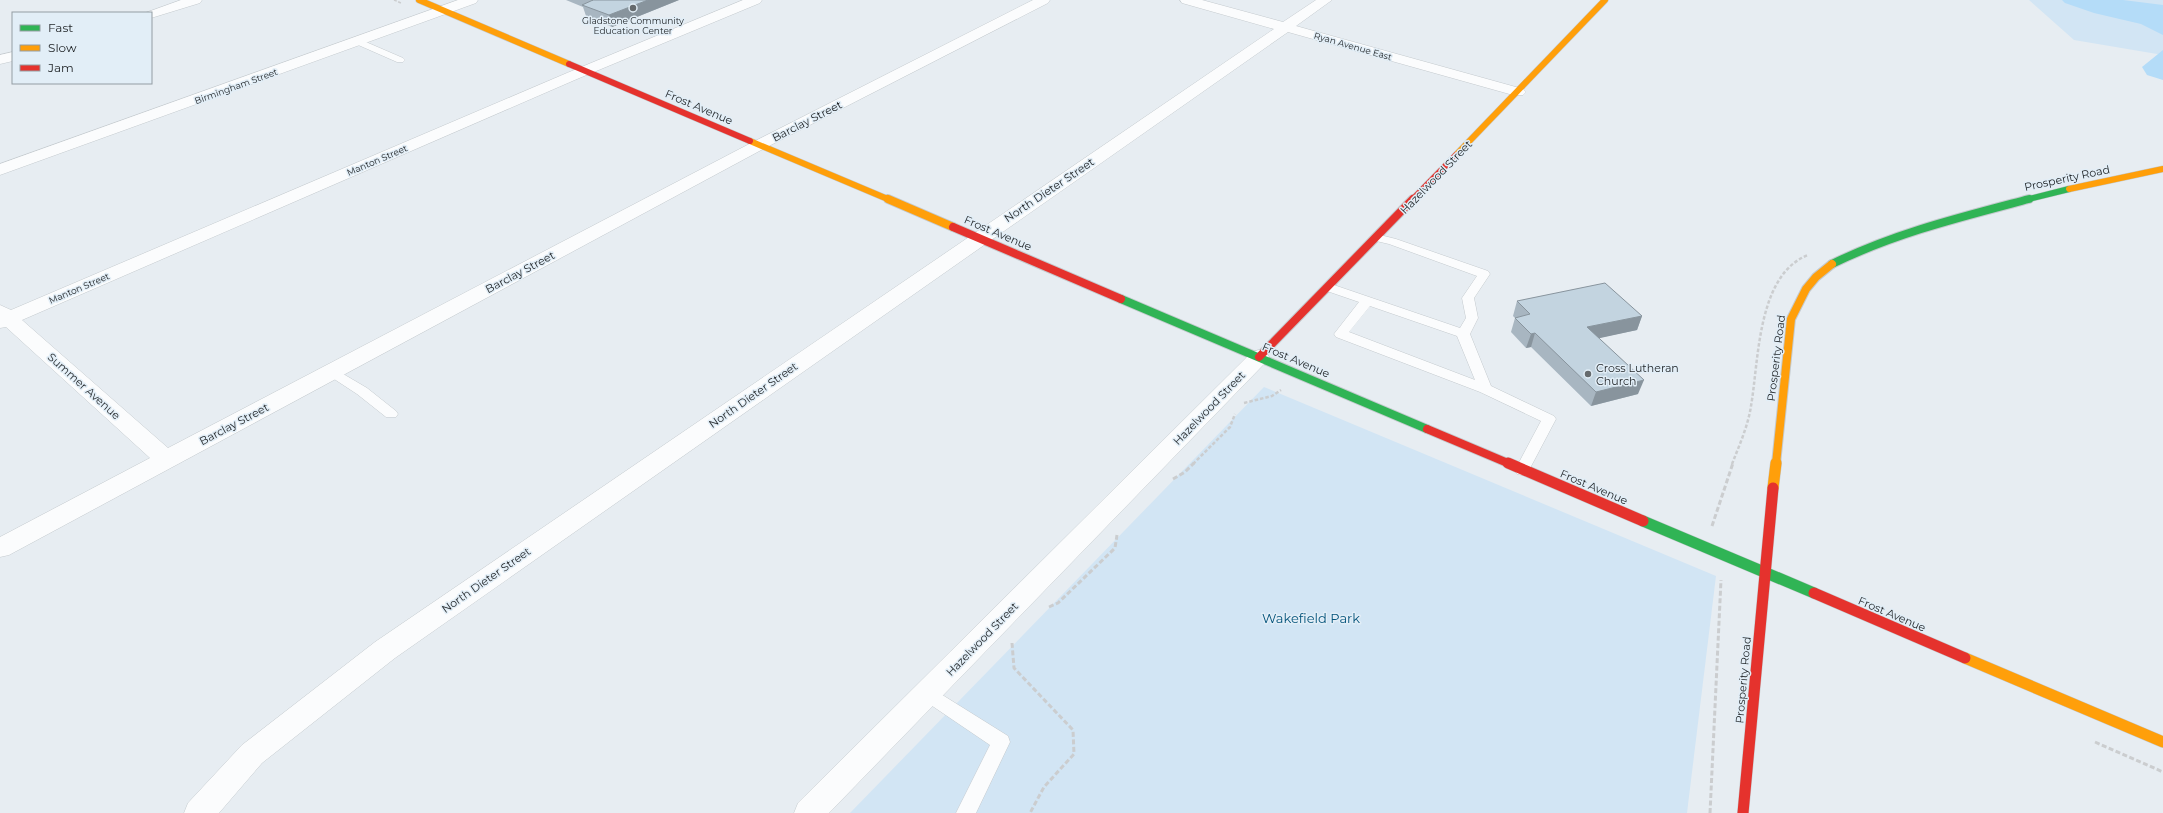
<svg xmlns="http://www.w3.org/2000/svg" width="2163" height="813" viewBox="0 0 2163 813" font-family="Montserrat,sans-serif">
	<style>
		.green { fill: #d2e5f4 }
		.water { fill: #b4dcf8 }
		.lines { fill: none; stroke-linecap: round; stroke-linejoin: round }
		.lane-casing { stroke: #c4cace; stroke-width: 1 }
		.street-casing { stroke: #c4cace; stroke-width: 1 }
		.fast-far2-casing { stroke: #c4cace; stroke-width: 7 }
		.fast-far1-casing { stroke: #c4cace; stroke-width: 10 }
		.fast-casing { stroke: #c4cace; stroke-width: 12 }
		.slow-far2-casing { stroke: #c4cace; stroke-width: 7 }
		.slow-far1-casing { stroke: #c4cace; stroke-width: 10 }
		.slow-casing { stroke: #c4cace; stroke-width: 12 }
		.jam-far2-casing { stroke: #c4cace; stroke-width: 7 }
		.jam-far1-casing { stroke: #c4cace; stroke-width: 10 }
		.jam-casing { stroke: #c4cace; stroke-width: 12 }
		.path-far2 { stroke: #cbcdcf; stroke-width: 1.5; stroke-dasharray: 3 1.5; stroke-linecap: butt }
		.path-far1 { stroke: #cbcdcf; stroke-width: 2.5; stroke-dasharray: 3.5 2; stroke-linecap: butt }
		.path { stroke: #cbcdcf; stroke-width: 3; stroke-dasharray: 5 2.5; stroke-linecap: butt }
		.lane { fill: #fbfcfd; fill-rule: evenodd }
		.street { fill: #fbfcfd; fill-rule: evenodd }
		.fast-far2 { stroke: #30b455; stroke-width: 6 }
		.fast-far1 { stroke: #30b455; stroke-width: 8 }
		.fast { stroke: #30b455; stroke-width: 11 }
		.slow-far2 { stroke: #ff9f0a; stroke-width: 6 }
		.slow-far1 { stroke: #ff9f0a; stroke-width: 8 }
		.slow { stroke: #ff9f0a; stroke-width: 11 }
		.jam-far2 { stroke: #e5322d; stroke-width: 6 }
		.jam-far1 { stroke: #e5322d; stroke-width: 8 }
		.jam { stroke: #e5322d; stroke-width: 11 }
		.wall { fill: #a8b6c1 }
		.shaded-wall { fill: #88949d }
		.building { fill: #c3d4e0; stroke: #88949d }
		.poi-dot { fill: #656a6d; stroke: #e2eef7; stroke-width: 1.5 }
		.labels { text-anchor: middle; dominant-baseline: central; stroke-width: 3; stroke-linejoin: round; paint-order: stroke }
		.far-poi-label { font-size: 9px; fill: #1f2326; stroke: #e2eef7 }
		.far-street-label { font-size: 9px; fill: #1f2326; stroke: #e2eef7 }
		.street-label { font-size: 11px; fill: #1f2326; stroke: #e2eef7 }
		.poi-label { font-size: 11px; fill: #1f2326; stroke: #e2eef7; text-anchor: start }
		.near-park-label { font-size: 13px; fill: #005179; stroke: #e2eef7 }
	</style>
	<rect width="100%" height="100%" fill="#e7edf2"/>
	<g class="green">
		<polygon points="2029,0 2163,0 2163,55 2074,40"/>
		<polygon points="1264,387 1716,576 1687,813 850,813"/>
	</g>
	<g class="water">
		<polygon points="2062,0 2123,0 2163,5 2163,35 2141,24 2094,13 2065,3"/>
		<polygon points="2163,50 2163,80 2147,75 2142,67"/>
	</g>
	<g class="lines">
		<defs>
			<g id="lane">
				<polygon points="359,39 403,58 405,60 403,62 397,62 356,44 356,40"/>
				<path d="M1376,234l20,5 92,32 2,3 -16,24 4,20 -8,16 21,52 63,30 2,3 -29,55 -5,1 -5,-1 -2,-4 26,-49 -61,-29 -144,-55 -2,-3 25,-32 -35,-12 -2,-3 6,-4 132,45 6,-10 -4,-20 15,-22 -88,-32 -17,-4 -2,-2zM1370,306l87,30 18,44 -126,-48z"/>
				<polygon points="333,368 367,388 396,411 398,414 396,417 386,417 357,394 328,375 326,372"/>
				<polygon points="928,686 1008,736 1010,742 976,813 956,813 990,745 922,699 919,694 922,689"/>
			</g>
			<g id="street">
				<polygon points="181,0 202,0 200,3 151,18 151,13 145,13"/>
				<polygon points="458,0 478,0 476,3 0,175 0,164"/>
				<polygon points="743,0 762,0 760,3 577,79 22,320 168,448 753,142 1033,0 1050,0 1048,3 765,148 9,555 0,557 0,537 150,458 6,327 0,328 0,305 11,310 567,73"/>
				<polygon points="1180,0 1202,0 1283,22 1316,0 1332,0 1296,26 1523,89 1526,92 1523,95 1513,95 1288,32 395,658 262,763 219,813 184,813 188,803 242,745 375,642 1274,29 1182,3"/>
				<polygon points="13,52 13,61 0,64 0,55"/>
				<polygon points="1259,350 1266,352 1269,357 1266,362 829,813 794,813 798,803 1252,352"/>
			</g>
			<polyline id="fast-far2" points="2025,200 2069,189"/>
			<g id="fast-far1">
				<path d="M1832,264c63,-31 129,-47 197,-65"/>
				<polyline points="1121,299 1427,429"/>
			</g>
			<polyline id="fast" points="1643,521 1814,593"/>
			<g id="slow-far2">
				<polyline points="419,0 569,64"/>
				<polyline points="750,141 890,200"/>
				<polyline points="1456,155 1605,0"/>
				<polyline points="2069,189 2163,169"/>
			</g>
			<g id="slow-far1">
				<polyline points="888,199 953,227"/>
				<polyline points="1776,464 1791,319 1806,289 1816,277 1832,264"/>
			</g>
			<g id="slow">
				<polyline points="1773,488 1776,463"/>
				<polyline points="1965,658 2163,742"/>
			</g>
			<g id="jam-far2">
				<polyline points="569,64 750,141"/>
				<polyline points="1412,200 1456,155"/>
			</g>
			<g id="jam-far1">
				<polyline points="953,227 1121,299"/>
				<polyline points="1259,357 1413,199"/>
				<polyline points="1427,429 1510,464"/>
			</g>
			<g id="jam">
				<polyline points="1508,463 1643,521"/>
				<polyline points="1814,593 1965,658"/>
				<polyline points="1743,813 1773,488"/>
			</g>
		</defs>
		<use href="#lane" class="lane-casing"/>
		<use href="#street" class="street-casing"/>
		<use href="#fast-far2" class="fast-far2-casing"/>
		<use href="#fast-far1" class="fast-far1-casing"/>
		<use href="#fast" class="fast-casing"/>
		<use href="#slow-far2" class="slow-far2-casing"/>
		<use href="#slow-far1" class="slow-far1-casing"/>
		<use href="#slow" class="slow-casing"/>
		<use href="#jam-far2" class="jam-far2-casing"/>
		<use href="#jam-far1" class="jam-far1-casing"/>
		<use href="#jam" class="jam-casing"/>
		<polyline class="path-far2" points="394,0 401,3"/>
		<g class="path-far1">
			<polyline points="1244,403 1272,396 1281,390"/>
			<polyline points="1193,464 1230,427 1235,414"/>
			<path d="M1732,464c7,-18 16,-38 19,-58 8,-46 6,-131 57,-151"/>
		</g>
		<g class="path">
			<polyline points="1173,479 1185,472 1194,463"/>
			<polyline points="1712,526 1733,463"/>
			<polyline points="1049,607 1058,603 1115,548 1117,535"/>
			<polyline points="1012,643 1014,668 1073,730 1074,754 1044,787 1030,813"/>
			<polyline points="2095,742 2163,772"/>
			<polyline points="1710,813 1721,580"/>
		</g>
		<use href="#lane" class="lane"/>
		<use href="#street" class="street"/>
		<use href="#fast-far2" class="fast-far2"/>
		<use href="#fast-far1" class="fast-far1"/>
		<use href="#fast" class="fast"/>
		<use href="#slow-far2" class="slow-far2"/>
		<use href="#slow-far1" class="slow-far1"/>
		<use href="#slow" class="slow"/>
		<use href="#jam-far2" class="jam-far2"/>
		<use href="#jam-far1" class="jam-far1"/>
		<use href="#jam" class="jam"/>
	</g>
	<g class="wall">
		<polygon points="566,0 679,0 612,27 586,16 583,7"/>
		<polygon points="1517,301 1642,316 1637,330 1598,338 1638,394 1591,406 1531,347 1526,348 1511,332 1515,318 1513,316"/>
	</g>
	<g class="shaded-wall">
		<polygon points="648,0 679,0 612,27 609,15"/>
		<polygon points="1642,316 1637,330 1582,342 1587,327"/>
		<polygon points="1535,333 1531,347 1526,348 1531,334"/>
		<polygon points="1644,380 1638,394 1591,406 1596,392"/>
	</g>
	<g class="building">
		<polygon points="592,0 648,0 609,15 582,5 593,0"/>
		<polygon points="1605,283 1642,316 1587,327 1644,380 1596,392 1535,333 1531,334 1515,318 1530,314 1517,301"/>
	</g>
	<g class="poi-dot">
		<circle cx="633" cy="8" r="4"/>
		<circle cx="1588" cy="374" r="4"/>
	</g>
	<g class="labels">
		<g class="far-poi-label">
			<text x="633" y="20">Gladstone Community<tspan x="633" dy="10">Education Center</tspan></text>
		</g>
		<g class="far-street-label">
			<text transform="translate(1353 46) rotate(16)">Ryan Avenue East</text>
			<text transform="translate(236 86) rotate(-20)">Birmingham Street</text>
			<text transform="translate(377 160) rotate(-23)">Manton Street</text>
			<text transform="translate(79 288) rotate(-23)">Manton Street</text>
		</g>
		<g class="street-label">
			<text transform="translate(699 107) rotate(23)">Frost Avenue</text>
			<text transform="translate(807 121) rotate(-27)">Barclay Street</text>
			<text transform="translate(1436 177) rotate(-46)">Hazelwood Street</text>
			<text transform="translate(2067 178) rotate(-12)">Prosperity Road</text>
			<text transform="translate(1049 190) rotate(-34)">North Dieter Street</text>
			<text transform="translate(998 233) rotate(23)">Frost Avenue</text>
			<text transform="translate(520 272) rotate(-28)">Barclay Street</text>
			<text transform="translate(1776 358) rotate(-83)">Prosperity Road</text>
			<text transform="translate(1296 360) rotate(23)">Frost Avenue</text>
			<text transform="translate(84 386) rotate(42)">Summer Avenue</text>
			<text transform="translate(753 395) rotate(-35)">North Dieter Street</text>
			<text transform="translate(1209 408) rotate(-46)">Hazelwood Street</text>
			<text transform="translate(234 424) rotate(-28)">Barclay Street</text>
			<text transform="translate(1594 487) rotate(23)">Frost Avenue</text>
			<text transform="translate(486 580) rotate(-35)">North Dieter Street</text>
			<text transform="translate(1892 614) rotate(23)">Frost Avenue</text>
			<text transform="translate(982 639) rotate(-46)">Hazelwood Street</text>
			<text transform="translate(1743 680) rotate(-85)">Prosperity Road</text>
		</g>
		<g class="poi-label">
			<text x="1596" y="368">Cross Lutheran<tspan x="1596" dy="13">Church</tspan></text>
		</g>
		<g class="near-park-label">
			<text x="1311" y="618">Wakefield Park</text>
		</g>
	</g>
	<rect x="12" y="12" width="140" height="72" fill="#e2eef7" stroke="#949da3"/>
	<rect x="20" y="25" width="20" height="6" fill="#30b455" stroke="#949da3"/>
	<text x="48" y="32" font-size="12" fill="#1f2326">Fast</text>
	<rect x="20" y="45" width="20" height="6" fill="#ff9f0a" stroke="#949da3"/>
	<text x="48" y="52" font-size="12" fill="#1f2326">Slow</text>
	<rect x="20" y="65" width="20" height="6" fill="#e5322d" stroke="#949da3"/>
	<text x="48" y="72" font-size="12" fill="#1f2326">Jam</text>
</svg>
